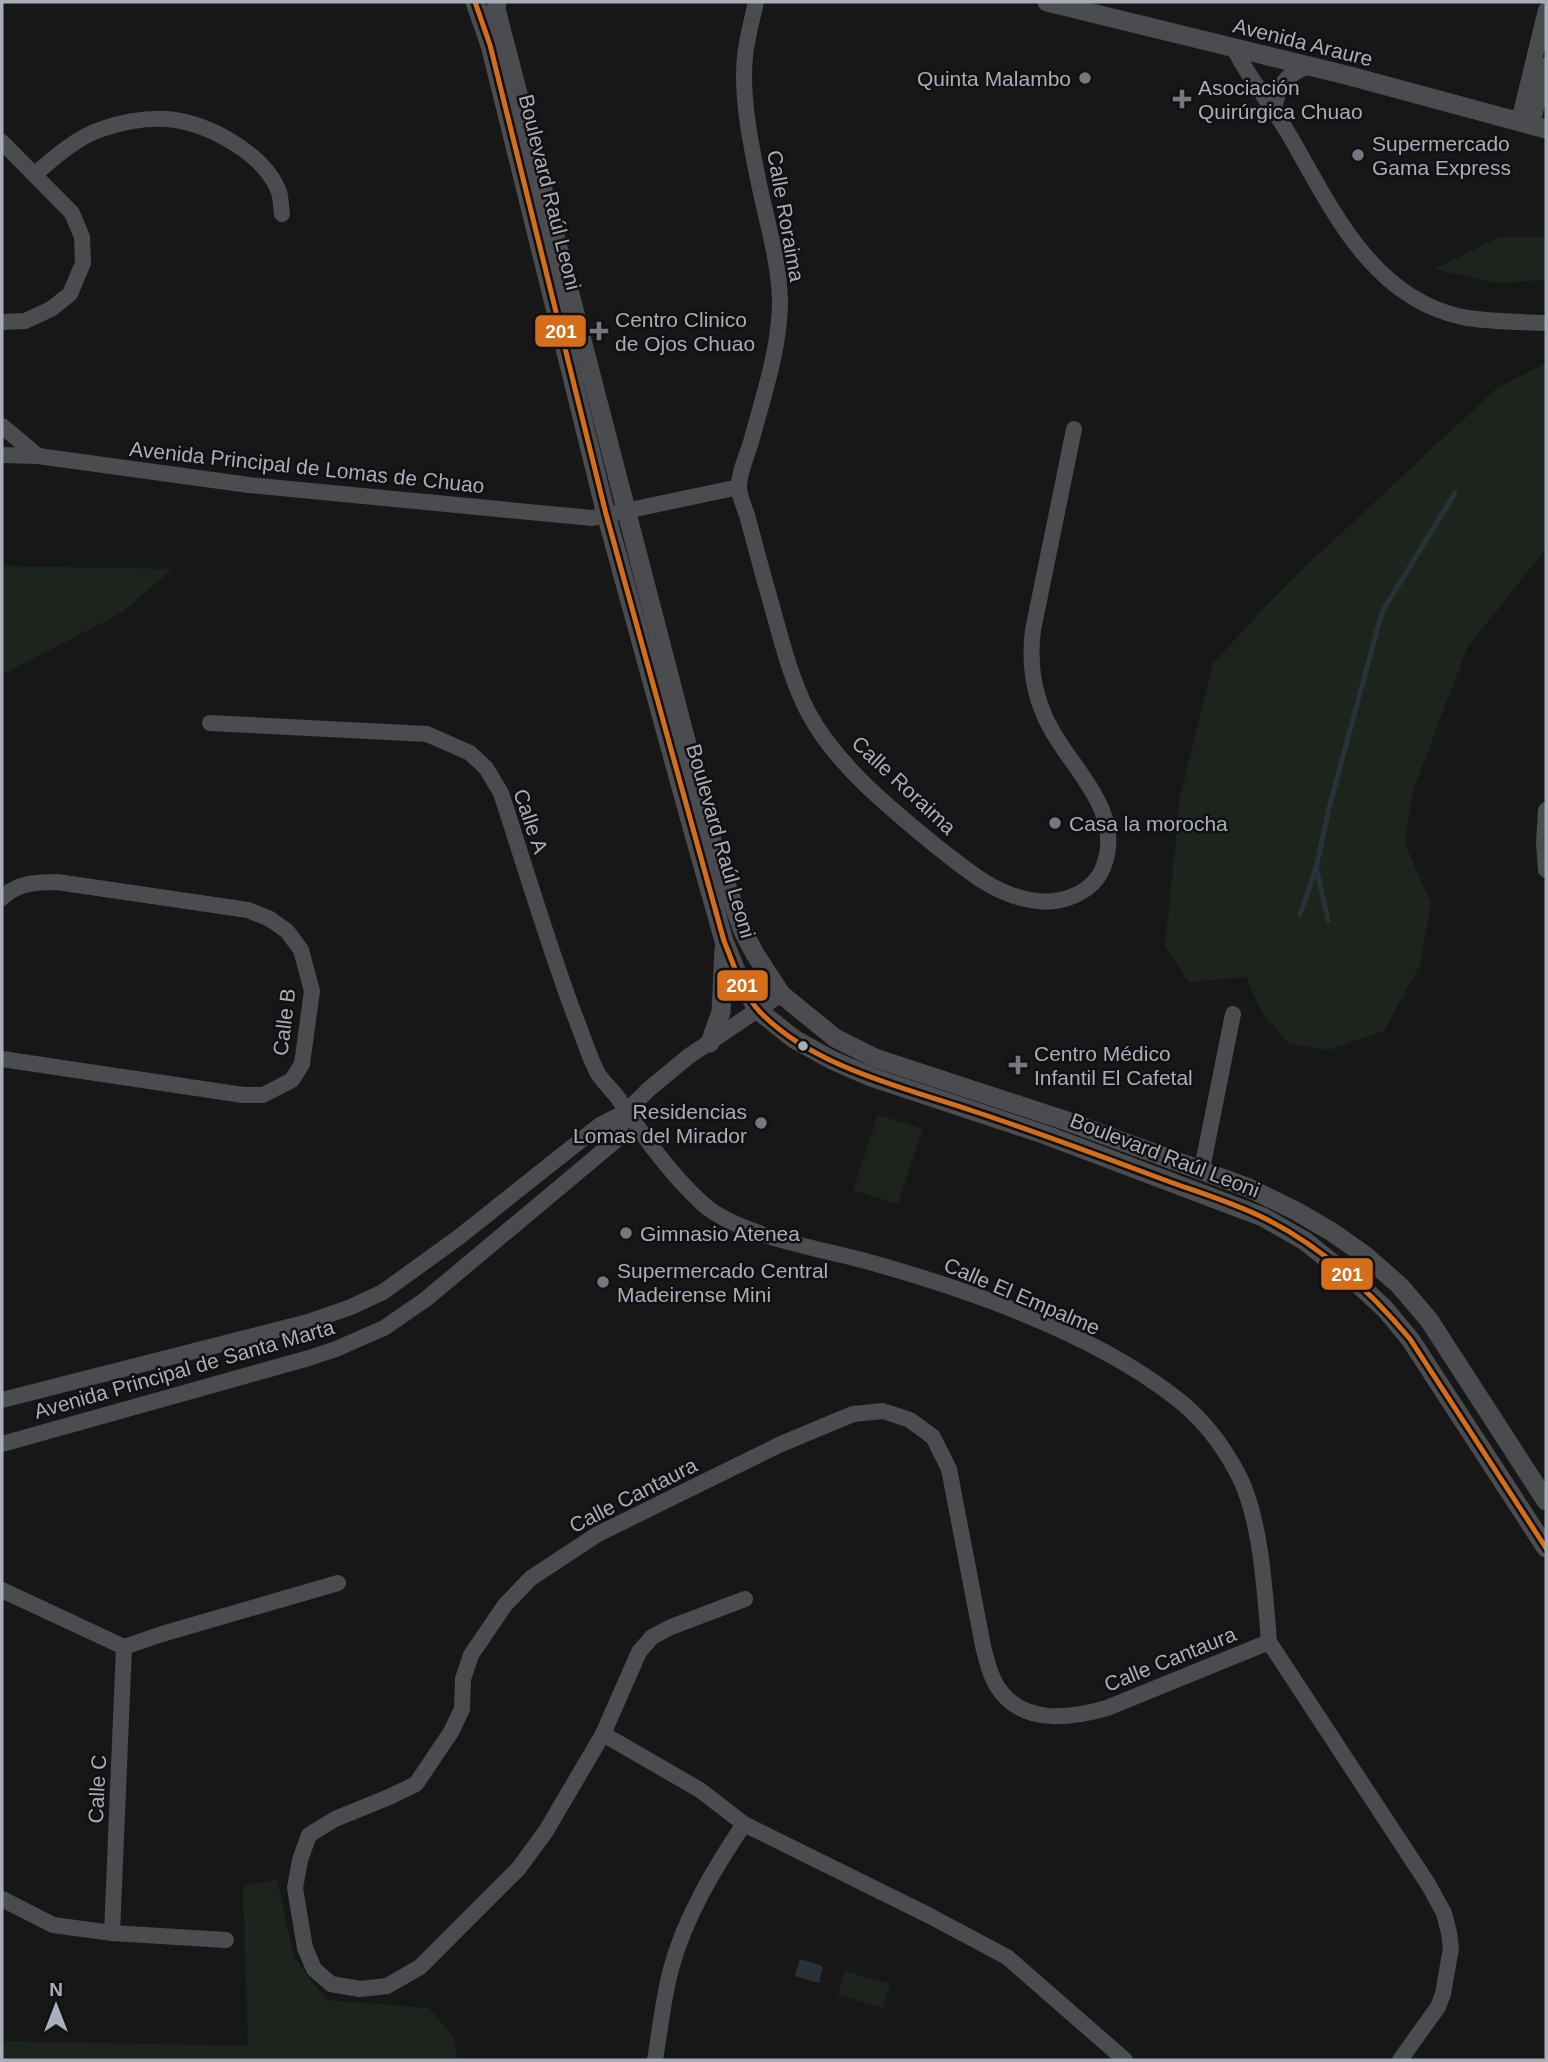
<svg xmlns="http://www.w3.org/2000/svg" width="1548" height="2062" viewBox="0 0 1548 2062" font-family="Helvetica,sans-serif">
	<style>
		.green { fill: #1d241e }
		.water { fill: #2a3239 }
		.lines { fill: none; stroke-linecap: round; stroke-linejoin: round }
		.stream { stroke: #2a3239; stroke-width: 5 }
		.minor { stroke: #4b4c50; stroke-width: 16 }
		.tertiary { stroke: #4b4c50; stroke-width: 19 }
		.bus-1-casing { stroke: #111113; stroke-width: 10 }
		.bus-1 { stroke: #d46e1a; stroke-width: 5 }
		.poi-dot { fill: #757880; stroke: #111113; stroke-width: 2.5 }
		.bus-dot { fill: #a8adb8; stroke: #111113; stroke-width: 2.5 }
		.labels { text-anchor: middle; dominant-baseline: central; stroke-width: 5; stroke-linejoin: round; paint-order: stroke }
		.street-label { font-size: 21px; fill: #a8adb8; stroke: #111113 }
		.poi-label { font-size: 21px; fill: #a8adb8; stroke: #111113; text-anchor: start }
		.line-badge { stroke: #111113; stroke-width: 2.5 }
		.badge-label { font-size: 19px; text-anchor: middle; font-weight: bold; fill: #fff }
	</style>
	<rect width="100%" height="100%" fill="#171717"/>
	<g class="green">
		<polygon points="1500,237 1546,237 1546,280 1496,283 1434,269"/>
		<polygon points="1546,363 1546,549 1467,648 1412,794 1405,844 1431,903 1420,965 1384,1031 1328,1050 1289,1044 1261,1011 1246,977 1189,982 1165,947 1180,798 1213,663 1289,582 1497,388"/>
		<polygon points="2,566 172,569 121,613 2,675"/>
		<polygon points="878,1115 923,1129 898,1204 853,1190"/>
		<polygon points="277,1880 294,1957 326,2000 429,2008 454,2038 457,2060 2,2060 2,2042 9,2041 248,2046 243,1886"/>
		<polygon points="845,1971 890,1984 882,2008 838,1995"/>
	</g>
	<polygon class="water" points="800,1959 823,1966 819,1983 795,1976"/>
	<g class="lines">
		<g class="stream">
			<polyline points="1317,871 1328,920"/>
			<polyline points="1300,915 1316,868 1329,808 1382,612 1455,493"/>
		</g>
		<g class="minor">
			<path d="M756,2c-4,18 -9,36 -11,54 -4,39 5,84 13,123 8,40 21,81 22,122 0,47 -17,96 -29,141 -4,14 -13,32 -12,47 1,8 5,18 8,26 6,22 12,45 18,67 13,43 22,89 43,130 27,52 84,98 128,134 30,23 56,47 94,54 29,6 64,-6 74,-35 21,-57 -39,-101 -59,-148 -13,-29 -16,-56 -12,-87l41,-201"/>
			<path d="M1234,48c15,32 40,59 57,90 41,71 81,160 171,179 28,5 56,5 84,6"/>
			<path d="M1274,108c6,-25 10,-32 34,-42"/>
			<polyline points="1519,121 1546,10"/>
			<polyline points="1532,125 1546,65"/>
			<polyline points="2,142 72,213 82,237 83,263 70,294 51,309 25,321 2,322"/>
			<path d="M35,174c20,-17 42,-37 67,-45 20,-7 42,-11 64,-10 40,2 99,35 113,73 2,7 2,15 3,22"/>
			<polyline points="2,426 38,456"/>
			<polyline points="2,455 38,456 249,485 592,518 739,487"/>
			<path d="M210,723l217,11 43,19 16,15 15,25c24,74 46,148 73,221 8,19 14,40 23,58 6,11 17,19 23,29 25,37 50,73 83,103 35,31 113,44 159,56 102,28 230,72 314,138 26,20 48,49 63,78 22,44 26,116 30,166l159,242 16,29 5,20 2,15 -3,17 -5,29 -5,13 -38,53"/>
			<polyline points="1546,810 1544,843 1546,870"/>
			<path d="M2,898c15,-15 34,-16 55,-16l191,28 22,9 17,12 14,19 11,41 -10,73 -10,16 -29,15h-20l-241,-36"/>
			<polyline points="1202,1169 1233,1014"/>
			<polyline points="2,1400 308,1322 351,1307 383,1292 459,1237 600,1125 626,1112 649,1089 689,1056 781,994"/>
			<polyline points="2,1444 309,1358 336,1349 384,1328 426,1299 615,1141 626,1112"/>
			<polyline points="2,1590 124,1647 112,1933"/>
			<path d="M745,1599l-74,28 -19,10 -13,15 -36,82 -57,97 -27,37 -99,99 -33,19 -27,3 -29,-5 -17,-15 -9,-21 -10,-60 5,-28 9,-25 26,-16 54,-22 27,-13 35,-52 11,-23 1,-30 8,-24 34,-50 26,-27 67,-44 183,-90 72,-30 30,-3 27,9 23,17 16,32 34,177c4,16 8,33 18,46 26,33 71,26 106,16l162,-66"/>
			<polyline points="124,1647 162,1634 338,1583"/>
			<polyline points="603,1734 700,1790 744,1824"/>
			<polyline points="2,1899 53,1925 112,1933 226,1940"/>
			<path d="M655,2060c5,-30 8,-61 16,-91 14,-52 43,-100 73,-145l184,91 79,42 118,103"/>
		</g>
		<g class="tertiary">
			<polyline points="475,2 490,45 606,514 690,820 724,941 741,983 759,1011 794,1039 832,1060 871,1077 1046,1135 1263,1217 1305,1241 1356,1282 1385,1309 1410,1339 1546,1548"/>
			<polyline points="497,2 496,9 716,856 743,931 755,954 781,994 835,1038 875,1058 1061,1119 1249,1188 1296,1211 1332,1232 1366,1256 1400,1286 1429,1320 1546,1501"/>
			<polyline points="1047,2 1350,76 1546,129"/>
			<polyline points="710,1043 721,1012 724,949"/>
		</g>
		<defs>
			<path id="bus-1" d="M475,2l15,43 116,469 118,427c10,24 18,52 36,71 52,54 141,75 210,98 67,22 133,47 200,72 31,11 64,21 94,36 57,28 106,73 146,121l136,209"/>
		</defs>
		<use href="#bus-1" class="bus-1-casing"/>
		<use href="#bus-1" class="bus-1"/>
	</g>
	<g class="poi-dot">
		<circle cx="1085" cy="78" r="7"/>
		<path d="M1178.5 88.5h7v7h7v7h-7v7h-7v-7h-7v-7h7z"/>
		<circle cx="1358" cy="155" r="7"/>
		<path d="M595.5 320.5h7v7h7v7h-7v7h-7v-7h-7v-7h7z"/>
		<circle cx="1055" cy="823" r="7"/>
		<path d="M1014.5 1054.5h7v7h7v7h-7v7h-7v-7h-7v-7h7z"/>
		<circle cx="761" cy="1123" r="7"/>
		<circle cx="626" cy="1233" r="7"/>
		<circle cx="603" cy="1282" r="7"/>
	</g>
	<circle class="bus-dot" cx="803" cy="1046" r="6"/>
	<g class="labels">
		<g class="street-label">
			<text transform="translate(1303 42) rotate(14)">Avenida Araure</text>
			<text transform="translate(550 192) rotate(76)">Boulevard Raúl Leoni</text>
			<text transform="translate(786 216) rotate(80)">Calle Roraima</text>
			<text transform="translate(307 467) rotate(6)">Avenida Principal de Lomas de Chuao</text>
			<text transform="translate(904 785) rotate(43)">Calle Roraima</text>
			<text transform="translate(531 821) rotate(71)">Calle A</text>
			<text transform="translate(721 841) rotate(74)">Boulevard Raúl Leoni</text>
			<text transform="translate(284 1022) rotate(-83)">Calle B</text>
			<text transform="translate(1165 1155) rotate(21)">Boulevard Raúl Leoni</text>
			<text transform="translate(1022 1296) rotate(23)">Calle El Empalme</text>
			<text transform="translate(184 1369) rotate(-16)">Avenida Principal de Santa Marta</text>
			<text transform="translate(633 1495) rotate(-27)">Calle Cantaura</text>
			<text transform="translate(1170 1659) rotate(-22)">Calle Cantaura</text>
			<text transform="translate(97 1789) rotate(-87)">Calle C</text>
		</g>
		<g class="poi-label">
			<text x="1071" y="78" text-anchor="end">Quinta Malambo</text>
			<text x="1198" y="87">Asociación<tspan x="1198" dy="24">Quirúrgica Chuao</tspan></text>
			<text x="1372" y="143">Supermercado<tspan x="1372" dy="24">Gama Express</tspan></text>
			<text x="615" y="319">Centro Clinico<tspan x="615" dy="24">de Ojos Chuao</tspan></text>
			<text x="1069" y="823">Casa la morocha</text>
			<text x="1034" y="1053">Centro Médico<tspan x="1034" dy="24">Infantil El Cafetal</tspan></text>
			<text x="747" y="1111" text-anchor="end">Residencias<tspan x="747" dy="24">Lomas del Mirador</tspan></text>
			<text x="640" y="1233">Gimnasio Atenea</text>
			<text x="617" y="1270">Supermercado Central<tspan x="617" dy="24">Madeirense Mini</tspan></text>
		</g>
	</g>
	<g class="line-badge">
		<rect x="534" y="314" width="53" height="34" rx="7" fill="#d46e1a"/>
		<rect x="716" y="969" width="53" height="33" rx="7" fill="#d46e1a"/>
		<rect x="1320" y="1257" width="54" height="34" rx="7" fill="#d46e1a"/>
	</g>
	<g class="badge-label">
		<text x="561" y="338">201</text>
		<text x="742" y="992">201</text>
		<text x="1347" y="1281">201</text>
	</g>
	<rect width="1548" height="2062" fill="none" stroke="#a8adb8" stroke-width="7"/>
	<g transform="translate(56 2006)" stroke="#111113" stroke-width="5" paint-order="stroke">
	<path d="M0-5L12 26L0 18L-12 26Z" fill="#a8adb8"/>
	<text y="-10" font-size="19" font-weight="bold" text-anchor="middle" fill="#a8adb8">N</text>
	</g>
</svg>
